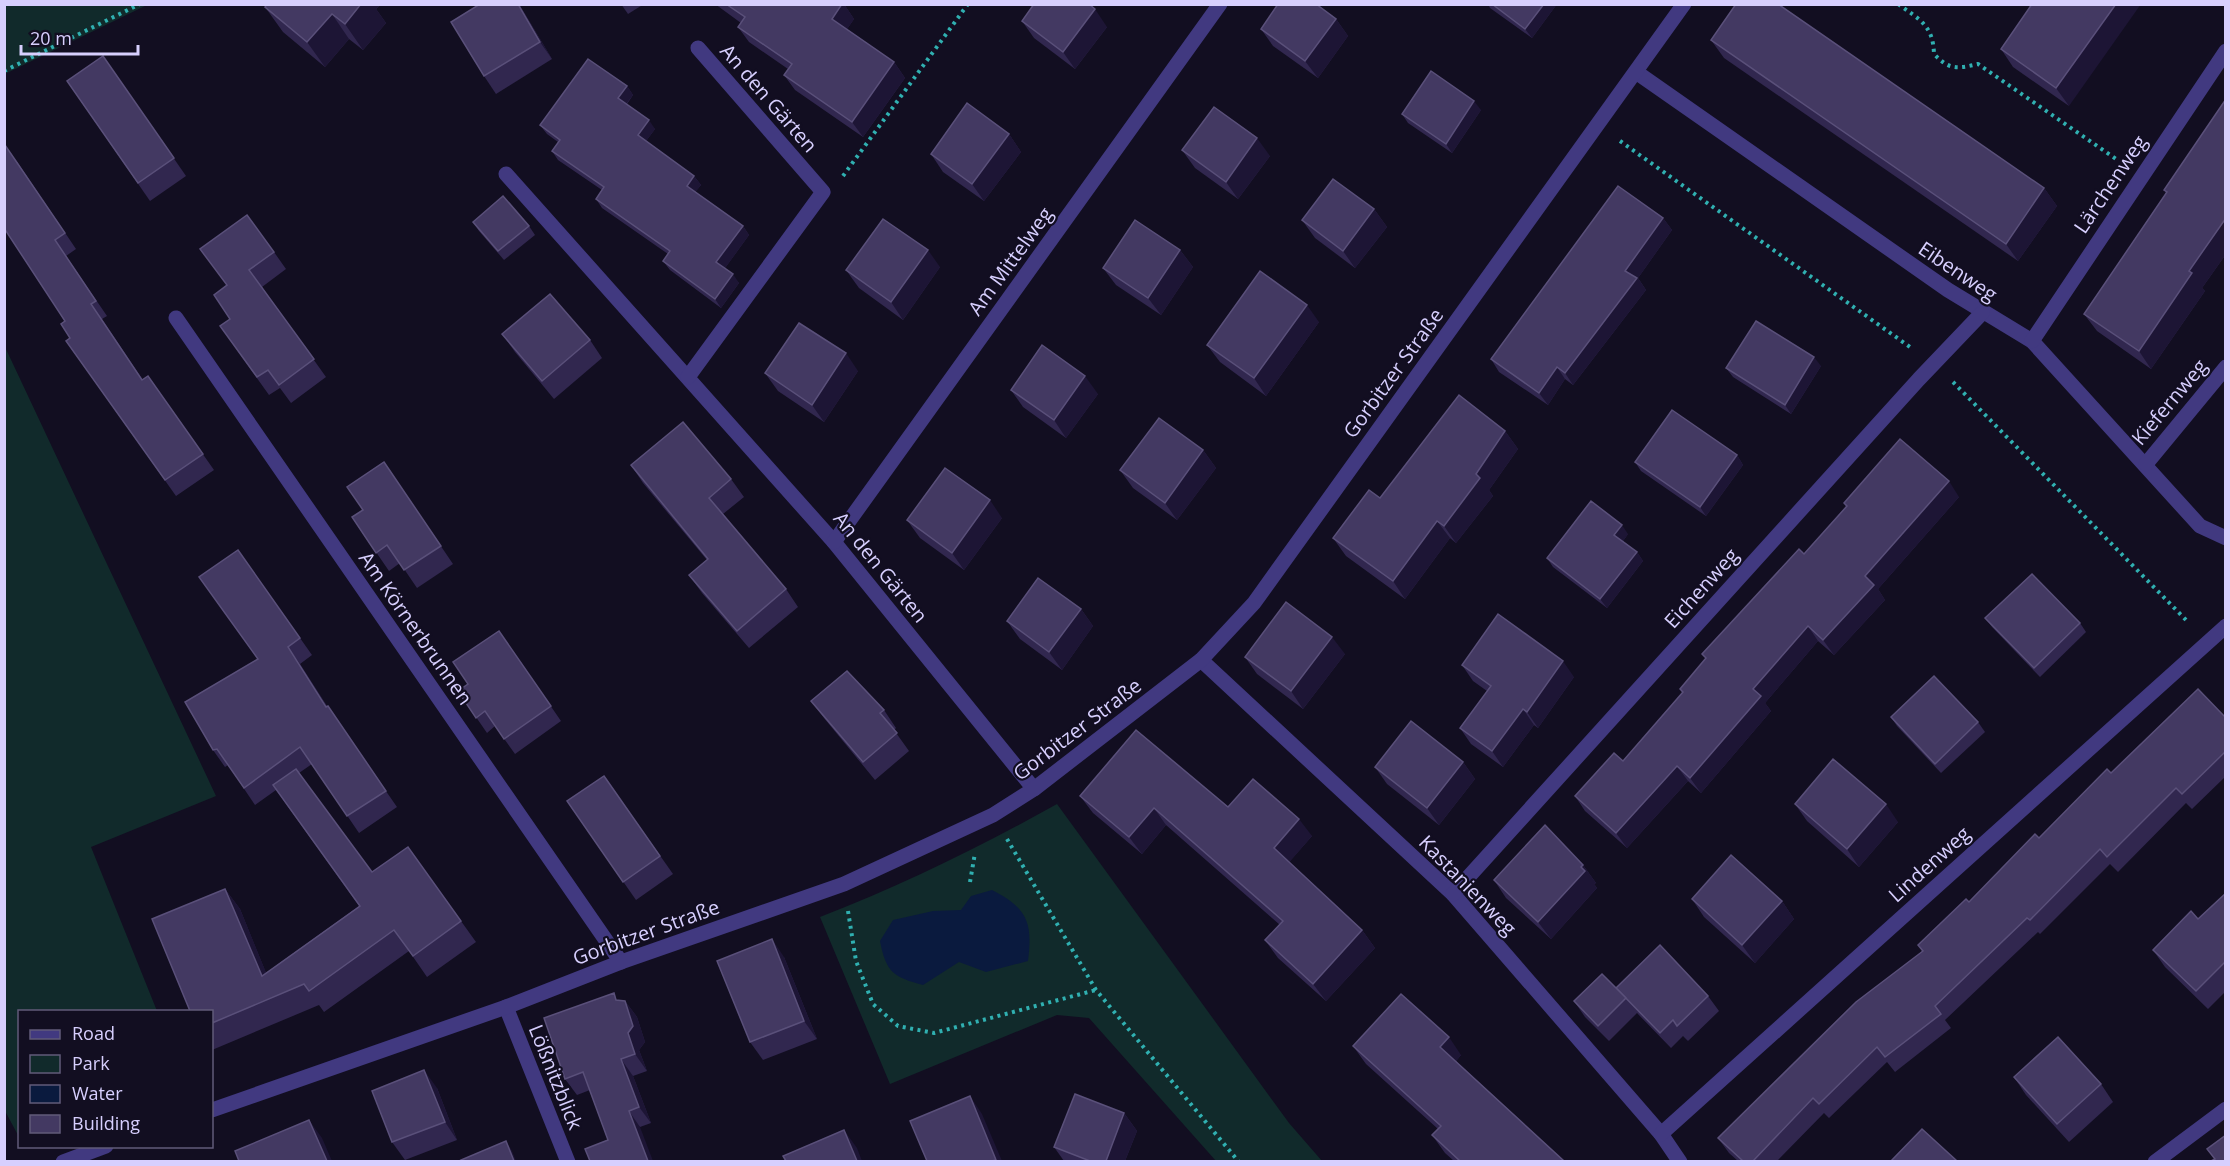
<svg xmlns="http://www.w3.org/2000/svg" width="2230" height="1166" viewBox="0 0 2230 1166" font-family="'Open Sans',sans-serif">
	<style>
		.green { fill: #112a2b }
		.water { fill: #0a1a3e }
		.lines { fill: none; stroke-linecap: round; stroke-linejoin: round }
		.path { stroke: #30b0b1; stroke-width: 4; stroke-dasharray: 3 4.5; stroke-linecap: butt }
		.street { stroke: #413980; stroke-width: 15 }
		.wall { fill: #31274f }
		.shaded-wall { fill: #1d1535 }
		.building { fill: #433962; stroke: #5a507a; stroke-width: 1.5 }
		.labels { text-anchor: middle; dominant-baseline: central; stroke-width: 4.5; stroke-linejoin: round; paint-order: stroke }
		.street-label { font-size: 20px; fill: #d7cffe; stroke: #120e21 }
	</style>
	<rect width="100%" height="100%" fill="#120e21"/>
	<g class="green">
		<polygon points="5,4 147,4 147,5 5,74"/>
		<polygon points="5,347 216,796 91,847 157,1011 20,1012 19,1137 4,1109"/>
		<path d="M1057,804l232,319 33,38h-106l-127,-143 -32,-3 -167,69 -70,-167c83,-32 160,-70 237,-113z"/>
	</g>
	<path class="water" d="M992,890c35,18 41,32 36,71l-42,11 -27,-10 -36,23c-30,-8 -37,-13 -43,-44l13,-21 40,-9 28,-1 10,-14z"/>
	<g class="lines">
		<g class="path">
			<path d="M1898,4c22,16 35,21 36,50 15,16 23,15 44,10l141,97"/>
			<polyline points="4,71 140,4"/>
			<polyline points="1620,141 1910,347"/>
			<polyline points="843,176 968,4"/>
			<polyline points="1953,382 2189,623"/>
			<polyline points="1007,839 1096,990 1239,1162"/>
			<polyline points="970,882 975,853"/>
			<polyline points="848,911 856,961 873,1004 898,1026 934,1033 1096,990"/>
		</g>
		<g class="street">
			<polyline points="1636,72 1948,290 2032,341 2200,526 2226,538"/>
			<polyline points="506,174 834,542 1034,789"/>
			<polyline points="176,318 621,962"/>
			<polyline points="2032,341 2226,51"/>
			<polyline points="688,377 823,192 698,48"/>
			<polyline points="2146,464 2226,367"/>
			<polyline points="834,542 1220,4"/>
			<polyline points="1201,660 1453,894 1661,1134 1680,1162"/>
			<polyline points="1453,894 1919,379 1982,313"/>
			<polyline points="506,1007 568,1162"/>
			<polyline points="212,1110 506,1007 621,962 844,884 993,815 1034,789 1201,660 1254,603 1684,4"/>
			<polyline points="1661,1134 2226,626"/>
			<polyline points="63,1162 106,1146"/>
			<polyline points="2155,1162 2226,1109"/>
		</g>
	</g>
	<g class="wall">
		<polygon points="267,4 381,4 376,9 386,23 363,50 349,39 325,67 283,32 265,7"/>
		<polygon points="519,4 552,59 496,94 484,76"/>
		<polygon points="621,4 644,4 628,14"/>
		<polygon points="715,4 844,4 854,19 847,29 894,62 905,78 863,137 795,90 784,75 788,69 749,42 738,27 741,23"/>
		<polygon points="1488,4 1557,4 1532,38 1490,8"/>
		<polygon points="2032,4 2069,106 2013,67 2001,49"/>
		<polygon points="1336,19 1348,36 1318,78 1273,46 1261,29"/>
		<polygon points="1022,21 1107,27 1075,69 1034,38"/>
		<polygon points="1711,40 2044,188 2057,206 2018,261 1724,58"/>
		<polygon points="103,56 186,176 150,201 67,81"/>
		<polygon points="627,86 633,95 627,104 655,129 646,141 694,176 701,185 695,192 743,226 749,235 725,268 739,283 721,308 670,270 663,261 668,254 602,208 596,199 602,190 558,160 552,151 558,142 547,134 540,125"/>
		<polygon points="2226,99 2226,254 2202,288 2205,291 2151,369 2097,331 2084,314 2166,193 2164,190"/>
		<polygon points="1481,110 1452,153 1408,123 1402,114"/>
		<polygon points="1009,134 1021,152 984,201 943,172 931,154"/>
		<polygon points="1182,150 1270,156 1238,199 1195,168"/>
		<polygon points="16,160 76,249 66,256 107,316 102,319 143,380 148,376 214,470 176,496 66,341 70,338"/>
		<polygon points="1374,209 1387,227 1355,268 1315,238 1302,220"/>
		<polygon points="1663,218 1672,230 1638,278 1646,290 1573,385 1565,379 1548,405 1499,372 1491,359"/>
		<polygon points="473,222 529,226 535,235 504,260 479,231"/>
		<polygon points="1180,250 1193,267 1161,315 1116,285 1103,268"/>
		<polygon points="274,252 286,269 262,287 326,377 291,403 280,388 269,395 220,326 230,319 226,286"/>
		<polygon points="940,267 903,320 859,288 846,270"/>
		<polygon points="1319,322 1266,396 1220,362 1207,345"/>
		<polygon points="502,334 590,340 602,358 554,399 515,352"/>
		<polygon points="1821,366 1791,414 1733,377 1726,368"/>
		<polygon points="858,371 824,422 778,391 765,373"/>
		<polygon points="1011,390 1098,394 1066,438 1023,407"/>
		<polygon points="1505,431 1518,449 1489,490 1493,496 1456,543 1450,538 1405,599 1346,556 1333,538 1380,498"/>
		<polygon points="1203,450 1216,468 1177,520 1133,488 1120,470"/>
		<polygon points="1737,455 1743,465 1706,516 1641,471 1635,462"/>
		<polygon points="384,462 453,564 417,588 400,563 389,571 352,517 363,510"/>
		<polygon points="631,465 731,479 744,497 723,514 786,589 798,607 749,648 702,593 689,575 707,560 643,483"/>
		<polygon points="1959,497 1878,589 1885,600 1834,655 1818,641 1765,703 1771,711 1701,793 1688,781 1627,848 1585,811 1575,796 1623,761 1682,693 1680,689 1706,659 1702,654 1804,554 1846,507 1844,503"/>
		<polygon points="1002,518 964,570 920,538 907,520"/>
		<polygon points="1628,534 1623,541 1637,552 1643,561 1607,608 1553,567 1547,558"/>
		<polygon points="238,550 312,655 300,664 327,706 397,807 359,833 312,764 299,773 372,872 408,847 476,942 427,977 409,951 324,1012 319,1005 212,1050 212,1011 225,889 240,909 266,973 359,906 276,790 255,805 228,765 225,767 213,750 258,659"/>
		<polygon points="1081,609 1093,626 1062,670 1020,639 1007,621"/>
		<polygon points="1985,618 2080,623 2086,632 2040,677 1992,627"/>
		<polygon points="499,631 561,721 515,754 495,726 487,733 458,691 468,684"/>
		<polygon points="1345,654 1303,709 1257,674 1245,657"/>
		<polygon points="1462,665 1574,677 1538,728 1534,725 1503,767 1471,744 1460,728 1487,691 1473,681"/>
		<polygon points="811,701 884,710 896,728 894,730 909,751 875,780 824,718"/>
		<polygon points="1891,717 1978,722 1985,732 1941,773 1897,726"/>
		<polygon points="2226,718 2226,776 2192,809 2186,803 2118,872 2110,864 2040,934 2038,932 1945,1020 1951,1028 1895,1072 1887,1062 1829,1118 1824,1113 1777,1161 1738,1161 1729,1153 1718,1138 1922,951 1918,945 1969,902 2111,773"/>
		<polygon points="1463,762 1475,779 1439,825 1387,784 1375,767"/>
		<polygon points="604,776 673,874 636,900 567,801"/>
		<polygon points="1080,796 1228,807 1312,836 1289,862 1362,930 1375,948 1326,1001 1278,958 1265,940 1280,925 1166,825 1142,854 1093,813"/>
		<polygon points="1795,804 1898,822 1859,867 1807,821"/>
		<polygon points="1583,865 1596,883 1594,884 1597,888 1551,939 1506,898 1494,880"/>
		<polygon points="2226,893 2226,991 2208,1009 2165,967 2153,950 2198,919"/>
		<polygon points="1692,899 1782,901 1794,919 1755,963 1704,917"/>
		<polygon points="784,957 817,1039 763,1060 750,1042"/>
		<polygon points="1617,988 1708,996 1719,1011 1688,1041 1683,1036 1671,1048 1637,1013 1609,1041 1585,1017 1574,1001"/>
		<polygon points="619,1000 625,1001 637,1017 645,1042 639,1050 647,1071 633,1076 651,1123 640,1127 590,1090 577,1095 565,1079"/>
		<polygon points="1353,1046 1461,1055 1456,1061 1564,1161 1454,1161 1445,1153 1432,1135 1438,1129 1366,1064"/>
		<polygon points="2014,1077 2101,1084 2113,1102 2069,1142 2026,1095"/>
		<polygon points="437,1088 457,1140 405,1160 392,1142"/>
		<polygon points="1124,1113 1137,1131 1125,1161 1064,1161 1054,1147"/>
	</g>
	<g class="shaded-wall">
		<polygon points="361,4 381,4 376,9 386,23 363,50 345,24"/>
		<polygon points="518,4 519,4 552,59 540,42"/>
		<polygon points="842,4 844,4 854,19 843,35 832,19"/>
		<polygon points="1544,4 1557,4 1532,38 1525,29"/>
		<polygon points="2116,4 2141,4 2069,106 2056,88"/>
		<polygon points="1095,9 1107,27 1075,69 1063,52"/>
		<polygon points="332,14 349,39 325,67 307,42"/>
		<polygon points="1336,19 1348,36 1318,78 1305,61"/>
		<polygon points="894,62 905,78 863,137 852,122"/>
		<polygon points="627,86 633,95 624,107 618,98"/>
		<polygon points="1474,101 1481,110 1452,153 1446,144"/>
		<polygon points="649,120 655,129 644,144 638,135"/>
		<polygon points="1009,134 1021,152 984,201 972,184"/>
		<polygon points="1257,138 1270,156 1238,199 1226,182"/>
		<polygon points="694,176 701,185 693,195 687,186"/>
		<polygon points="2044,188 2057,206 2018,261 2006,244"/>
		<polygon points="1374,209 1387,227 1355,268 1343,251"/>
		<polygon points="1663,218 1672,230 1638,278 1646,290 1573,385 1565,373 1625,271"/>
		<polygon points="2226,218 2226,254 2202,288 2205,291 2151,369 2139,351 2189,271"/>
		<polygon points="743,226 749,235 723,271 716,262"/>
		<polygon points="928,250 940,267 903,320 891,302"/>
		<polygon points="1180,250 1193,267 1161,315 1148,298"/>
		<polygon points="733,274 739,283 721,308 715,299"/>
		<polygon points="1307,305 1319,322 1266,396 1254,378"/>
		<polygon points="846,353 858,371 824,422 812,405"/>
		<polygon points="1814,357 1821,366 1791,414 1785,405"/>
		<polygon points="1557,367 1565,379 1548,405 1539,393"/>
		<polygon points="1085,376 1098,394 1066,438 1054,420"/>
		<polygon points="1505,431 1518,449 1489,490 1493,496 1456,543 1444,526 1476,474"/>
		<polygon points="1203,450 1216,468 1177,520 1165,503"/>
		<polygon points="1737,455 1743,465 1706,516 1700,507"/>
		<polygon points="1949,481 1959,497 1878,589 1885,600 1834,655 1823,640 1865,576"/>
		<polygon points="990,500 1002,518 964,570 952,553"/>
		<polygon points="1437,521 1450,538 1405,599 1393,581"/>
		<polygon points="1622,525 1628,534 1621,544 1614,535"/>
		<polygon points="1637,552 1643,561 1607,608 1600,599"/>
		<polygon points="1081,609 1093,626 1062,670 1049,652"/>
		<polygon points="1808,626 1818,641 1765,703 1771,711 1701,793 1690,778 1753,689"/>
		<polygon points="1332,637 1345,654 1303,709 1291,691"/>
		<polygon points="288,647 300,664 338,724 326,707"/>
		<polygon points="1563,661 1574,677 1538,728 1527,712"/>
		<polygon points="1523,709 1534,725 1503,767 1492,751"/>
		<polygon points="1463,762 1475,779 1439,825 1427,808"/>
		<polygon points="1677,766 1688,781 1627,848 1616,833"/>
		<polygon points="1886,804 1898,822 1859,867 1847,849"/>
		<polygon points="1154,808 1166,825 1142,854 1129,837"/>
		<polygon points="1299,819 1312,836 1286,866 1274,848"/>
		<polygon points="1583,865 1596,883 1594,884 1597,888 1551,939 1538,922"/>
		<polygon points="225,889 240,909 276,997 262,976"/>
		<polygon points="1782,901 1794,919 1755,963 1742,945"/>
		<polygon points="1362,930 1375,948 1326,1001 1313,984"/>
		<polygon points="772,939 784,957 817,1039 804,1021"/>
		<polygon points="625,1001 637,1017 645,1042 639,1050 647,1071 635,1054 628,1033"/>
		<polygon points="1449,1037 1461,1055 1453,1065 1440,1047"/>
		<polygon points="621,1059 633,1076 651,1123 639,1107"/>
		<polygon points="424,1070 437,1088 457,1140 445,1122"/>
		<polygon points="970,1096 982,1114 1002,1161 997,1161 996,1160"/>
		<polygon points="629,1111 640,1127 653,1161 648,1161"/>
		<polygon points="1124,1113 1137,1131 1125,1161 1106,1161"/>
		<polygon points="309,1120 322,1138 332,1161 327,1161"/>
		<polygon points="844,1130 857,1148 862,1161 857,1161"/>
		<polygon points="506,1141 512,1151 516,1161 514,1161"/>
	</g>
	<g class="building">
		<polygon points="267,4 361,4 345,24 332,14 307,42 265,7"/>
		<polygon points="480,4 518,4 540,42 484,76 451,22"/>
		<polygon points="726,4 842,4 832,19 894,62 852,122 784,75 792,64 738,27 745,17"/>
		<polygon points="1034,4 1089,4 1095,9 1063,52 1022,21"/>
		<polygon points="1278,4 1316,4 1336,19 1305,61 1261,29"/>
		<polygon points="1492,4 1544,4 1525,29"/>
		<polygon points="1736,4 1778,4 2044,188 2006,244 1711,40"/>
		<polygon points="2032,4 2116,4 2056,88 2001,49"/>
		<polygon points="103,56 174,158 138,183 67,81"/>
		<polygon points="588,59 627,86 618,98 649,120 638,135 694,176 687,186 743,226 716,262 733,274 715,299 663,261 670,251 596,199 604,187 552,151 560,140 540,125"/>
		<polygon points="1431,71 1474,101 1446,144 1402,114"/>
		<polygon points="2226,99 2226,218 2189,271 2192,273 2139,351 2084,314 2167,192 2164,190"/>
		<polygon points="967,103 1009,134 972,184 931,154"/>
		<polygon points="1214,107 1257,138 1226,182 1182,150"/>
		<polygon points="4,145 5,145 65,233 55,240 96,301 91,304 142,380 148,376 203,454 165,480 66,341 70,338 61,324 65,321 4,228"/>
		<polygon points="1333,179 1374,209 1343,251 1302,220"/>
		<polygon points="1618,186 1663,218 1625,271 1637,278 1565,373 1557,367 1539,393 1491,359"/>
		<polygon points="503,196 529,226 498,251 473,222"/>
		<polygon points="247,215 274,252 249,270 314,359 279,385 268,370 257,377 220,326 230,319 214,295 227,285 200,249"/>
		<polygon points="883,219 928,250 891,302 846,270"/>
		<polygon points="1135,220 1180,250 1148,298 1103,268"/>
		<polygon points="1260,271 1307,305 1254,378 1207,345"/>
		<polygon points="550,294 590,340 542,381 502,334"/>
		<polygon points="1756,321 1814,357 1785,405 1726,368"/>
		<polygon points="799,323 846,353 812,405 765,373"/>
		<polygon points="1042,345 1085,376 1054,420 1011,390"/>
		<polygon points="1459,395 1505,431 1476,474 1480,478 1444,526 1437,521 1393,581 1333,538 1369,490 1380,498"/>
		<polygon points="1672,410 1737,455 1700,507 1635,462"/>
		<polygon points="1159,418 1203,450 1165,503 1120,470"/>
		<polygon points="683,422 731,479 709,498 786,589 737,631 689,575 708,559 631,465"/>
		<polygon points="1900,439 1949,481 1865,576 1874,585 1823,640 1808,626 1753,689 1761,696 1690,778 1677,766 1616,833 1575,796 1614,753 1623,761 1683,692 1680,689 1706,658 1702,654 1799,549 1804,554 1847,506 1844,503"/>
		<polygon points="384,462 441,546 404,570 387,545 376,553 352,517 363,510 347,487"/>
		<polygon points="945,468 990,500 952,553 907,520"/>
		<polygon points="1591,501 1622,525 1614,535 1637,552 1600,599 1547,558"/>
		<polygon points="238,550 300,638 288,647 326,707 328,706 386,791 347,816 300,747 244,788 217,749 213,750 185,702 258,659 199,577"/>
		<polygon points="2032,574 2080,623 2034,668 1985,618"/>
		<polygon points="1038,578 1081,609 1049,652 1007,621"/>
		<polygon points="1286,602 1332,637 1291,691 1245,657"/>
		<polygon points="1498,614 1563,661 1527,712 1523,709 1492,751 1460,728 1491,686 1462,665"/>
		<polygon points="499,631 551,706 504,739 485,711 476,718 458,691 468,684 453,662"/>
		<polygon points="847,671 884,710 880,713 897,733 863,762 811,701"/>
		<polygon points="1934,676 1978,722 1935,764 1891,717"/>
		<polygon points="2198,689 2226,718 2226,751 2182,794 2176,788 2107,857 2100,849 2030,920 2027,918 1935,1006 1941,1014 1885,1057 1877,1047 1819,1104 1813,1098 1753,1161 1743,1161 1718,1138 1856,1002 1923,951 1918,945 1966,899 1969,902 2035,834 2039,838 2107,769 2111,773"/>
		<polygon points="1411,721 1463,762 1427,808 1375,767"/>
		<polygon points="1136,730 1228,807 1253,779 1299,819 1274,848 1362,930 1313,984 1265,940 1283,921 1154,808 1129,837 1080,796"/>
		<polygon points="1833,759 1886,804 1847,849 1795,804"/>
		<polygon points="296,769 372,872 408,847 461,921 413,956 394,930 309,991 304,984 212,1023 212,1011 190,1011 152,919 225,889 262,976 360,906 273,785"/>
		<polygon points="604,776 660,856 623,882 567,801"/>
		<polygon points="1545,825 1583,865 1581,867 1585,871 1538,922 1494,880"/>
		<polygon points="1731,855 1782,901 1742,945 1692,899"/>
		<polygon points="2226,893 2226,961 2196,991 2153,950 2191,911 2198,919"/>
		<polygon points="772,939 804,1021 750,1042 717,961"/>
		<polygon points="1660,945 1708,996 1677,1026 1673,1020 1660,1033 1616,988"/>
		<polygon points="1602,974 1626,998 1598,1026 1574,1001"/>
		<polygon points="614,993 616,1000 625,1001 633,1026 628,1033 635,1054 621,1059 639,1107 629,1111 648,1161 590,1161 585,1149 608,1140 583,1072 565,1079 544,1018"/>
		<polygon points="1401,994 1449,1037 1440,1047 1564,1161 1460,1161 1432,1135 1441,1126 1353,1046"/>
		<polygon points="2058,1037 2101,1084 2057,1124 2014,1077"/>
		<polygon points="424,1070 445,1122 392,1142 372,1091"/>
		<polygon points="1075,1094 1124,1113 1106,1161 1090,1161 1054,1147"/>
		<polygon points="970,1096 996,1160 992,1161 927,1161 910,1121"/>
		<polygon points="309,1120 327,1161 239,1161 235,1151"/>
		<polygon points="1922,1129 1957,1161 1891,1161"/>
		<polygon points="844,1130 857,1161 786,1161 783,1156"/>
		<polygon points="2226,1135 2226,1161 2211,1161 2215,1159 2207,1149"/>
		<polygon points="506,1141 514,1161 462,1161 461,1160"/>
	</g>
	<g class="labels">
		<g class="street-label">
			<text transform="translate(769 98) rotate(49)">An den Gärten</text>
			<text transform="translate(2110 184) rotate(-56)">Lärchenweg</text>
			<text transform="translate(1010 261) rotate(-54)">Am Mittelweg</text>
			<text transform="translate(1958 271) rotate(34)">Eibenweg</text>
			<text transform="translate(1393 373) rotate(-54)">Gorbitzer Straße</text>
			<text transform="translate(2169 402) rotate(-50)">Kiefernweg</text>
			<text transform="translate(881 567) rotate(51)">An den Gärten</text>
			<text transform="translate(1701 588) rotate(-48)">Eichenweg</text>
			<text transform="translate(416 628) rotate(55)">Am Körnerbrunnen</text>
			<text transform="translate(1077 729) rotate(-37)">Gorbitzer Straße</text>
			<text transform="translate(1929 864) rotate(-42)">Lindenweg</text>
			<text transform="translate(1468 885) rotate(46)">Kastanienweg</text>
			<text transform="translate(646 932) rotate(-20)">Gorbitzer Straße</text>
			<text transform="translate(556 1077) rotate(68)">Lößnitzblick</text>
		</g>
	</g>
	<rect width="2230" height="1166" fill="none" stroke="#d7cffe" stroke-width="12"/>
	<rect x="18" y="1010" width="195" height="138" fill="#120e21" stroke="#615b79" stroke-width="1.5"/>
	<rect x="30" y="1030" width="30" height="9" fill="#413980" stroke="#615b79" stroke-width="1.5"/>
	<text x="72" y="1040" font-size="18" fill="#d7cffe">Road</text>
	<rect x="30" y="1055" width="30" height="18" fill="#112a2b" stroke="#615b79" stroke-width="1.5"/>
	<text x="72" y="1070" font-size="18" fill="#d7cffe">Park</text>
	<rect x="30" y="1085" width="30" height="18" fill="#0a1a3e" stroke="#615b79" stroke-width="1.5"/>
	<text x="72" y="1100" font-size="18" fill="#d7cffe">Water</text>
	<rect x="30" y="1115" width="30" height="18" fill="#433962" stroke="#615b79" stroke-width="1.5"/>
	<text x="72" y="1130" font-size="18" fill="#d7cffe">Building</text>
	<path d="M21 45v9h117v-9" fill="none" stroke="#d7cffe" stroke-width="3"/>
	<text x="30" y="45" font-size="18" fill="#d7cffe" stroke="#120e21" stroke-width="4.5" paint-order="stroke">20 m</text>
</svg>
